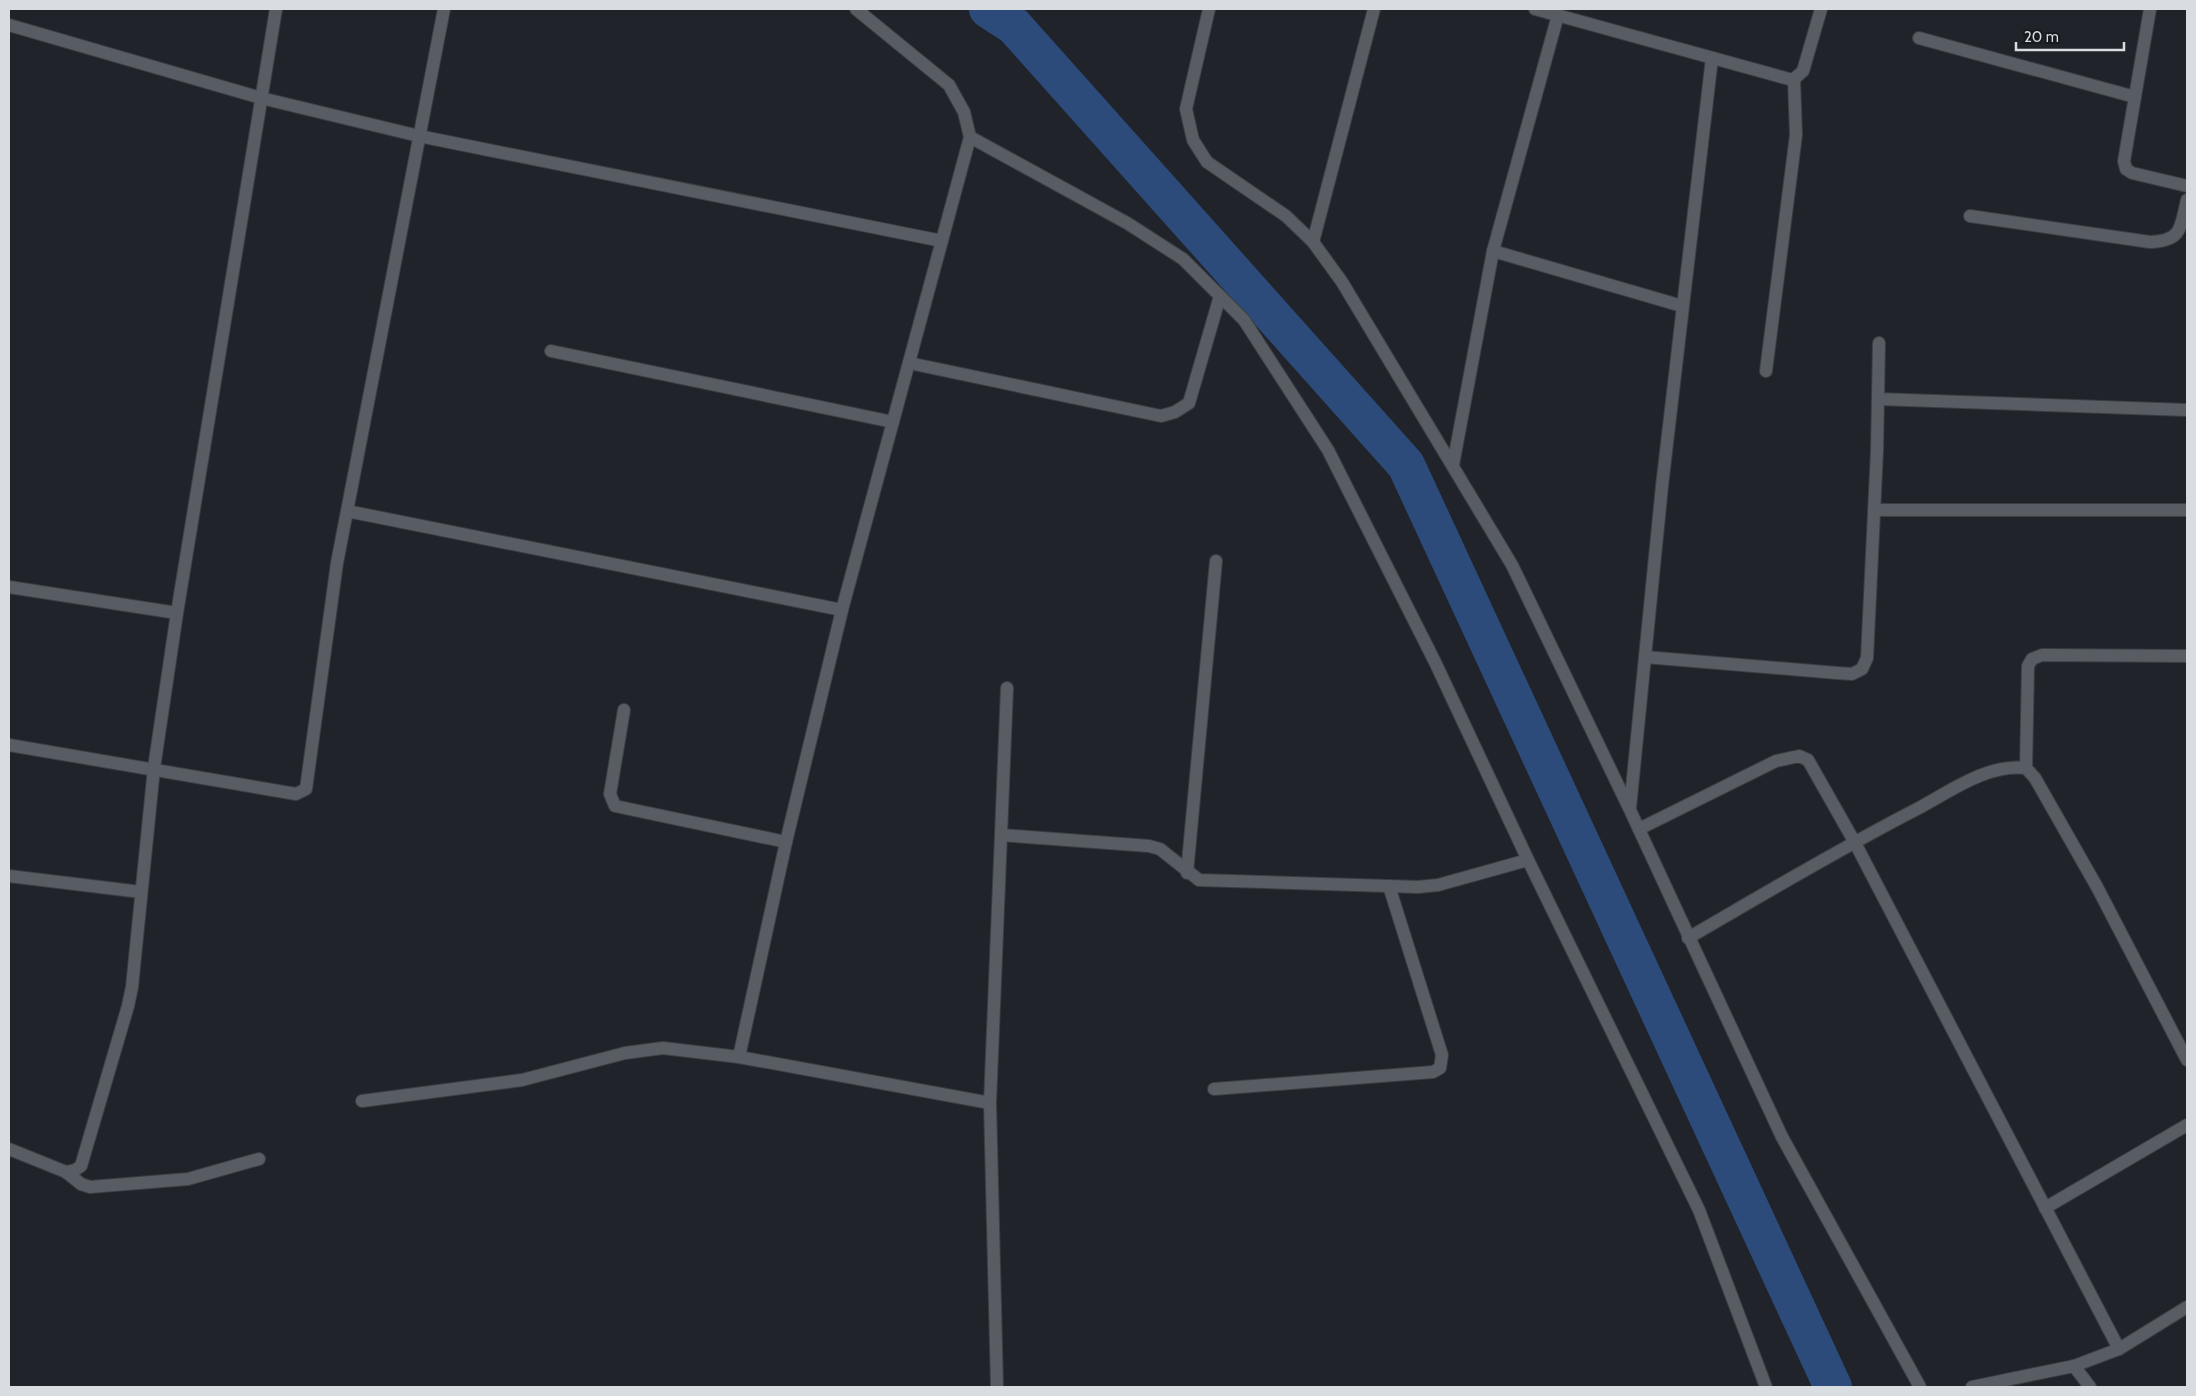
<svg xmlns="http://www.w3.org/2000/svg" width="2196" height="1396" viewBox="0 0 2196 1396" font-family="Cabin,sans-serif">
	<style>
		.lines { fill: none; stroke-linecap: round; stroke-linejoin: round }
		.canal { stroke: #2c4b7b; stroke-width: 38 }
		.street-casing { stroke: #3b3f44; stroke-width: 14 }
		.street { stroke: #585d64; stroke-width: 12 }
	</style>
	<rect width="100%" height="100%" fill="#20242a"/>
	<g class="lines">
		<polyline class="canal" points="988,9 1014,26 1406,465 1833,1387"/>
		<defs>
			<g id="street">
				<polyline points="1209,9 1186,109 1193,140 1207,162 1286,216 1313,242 1342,282 1512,565 1630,810 1782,1137 1920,1387"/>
				<polyline points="1535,9 1789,79 1794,79 1803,71 1821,9"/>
				<polyline points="2150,9 2124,161 2126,169 2132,173 2187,186"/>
				<polyline points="9,25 261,98 419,136 942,241"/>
				<polyline points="1919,38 2135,97"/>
				<polyline points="970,137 1127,223 1183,259 1244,320 1328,450 1435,662 1528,860 1699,1210 1766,1387"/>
				<path d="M1970,216l180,26c33,-1 30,-15 37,-42"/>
				<polyline points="1313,242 1374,9"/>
				<polyline points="1493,251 1682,306"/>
				<polyline points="551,351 893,422"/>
				<polyline points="909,363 1161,416 1175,412 1189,403 1220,296"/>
				<polyline points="1766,371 1796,135 1794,79"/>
				<polyline points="1878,399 2187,410"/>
				<polyline points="1453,465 1493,251 1558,15"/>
				<polyline points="1874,510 2187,510"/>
				<polyline points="347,511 842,610"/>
				<polyline points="9,587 177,613"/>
				<polyline points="1645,657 1837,673 1852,674 1862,669 1867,658 1877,451 1879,343"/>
				<polyline points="624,710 610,794 615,806 786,842"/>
				<polyline points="9,745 296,794 306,789 337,563 444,9"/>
				<polyline points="2026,768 2028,666 2032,659 2042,655 2187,656"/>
				<polyline points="1630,808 1662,486 1712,58"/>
				<polyline points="1639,829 1776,761 1799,756 1808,760 1854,841 2119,1349"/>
				<polyline points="1001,835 1149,846 1160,849 1199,880 1418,887 1438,885 1528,860"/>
				<polyline points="1187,873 1216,561"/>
				<polyline points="9,876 141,892"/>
				<path d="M1688,938c76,-44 151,-89 229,-129 32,-17 71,-46 109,-41l9,10 62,109 90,173"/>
				<polyline points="739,1057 786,842 842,610 970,137 964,112 949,85 856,9"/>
				<polyline points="1214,1089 1433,1072 1440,1068 1442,1055 1389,886"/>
				<polyline points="362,1101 522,1080 625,1053 663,1048 739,1057 990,1103"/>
				<polyline points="9,1149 66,1172 75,1170 81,1166 128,1006 132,987 154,768 177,613 276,9"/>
				<polyline points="66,1172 81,1184 90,1187 188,1179 259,1159"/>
				<polyline points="2045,1208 2187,1125"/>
				<polyline points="2074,1366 2090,1387"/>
				<polyline points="997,1387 990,1103 1007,688"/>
				<polyline points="1972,1387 2074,1366 2119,1349 2187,1307"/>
			</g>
		</defs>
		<use href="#street" class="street-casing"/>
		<use href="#street" class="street"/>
	</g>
	<rect width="2196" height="1396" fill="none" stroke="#d9dce0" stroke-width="20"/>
	<path d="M2016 42v8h108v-8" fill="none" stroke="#d9dce0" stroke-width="2.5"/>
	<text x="2024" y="42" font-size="15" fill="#d9dce0" stroke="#171b20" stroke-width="4" paint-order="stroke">20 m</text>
</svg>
